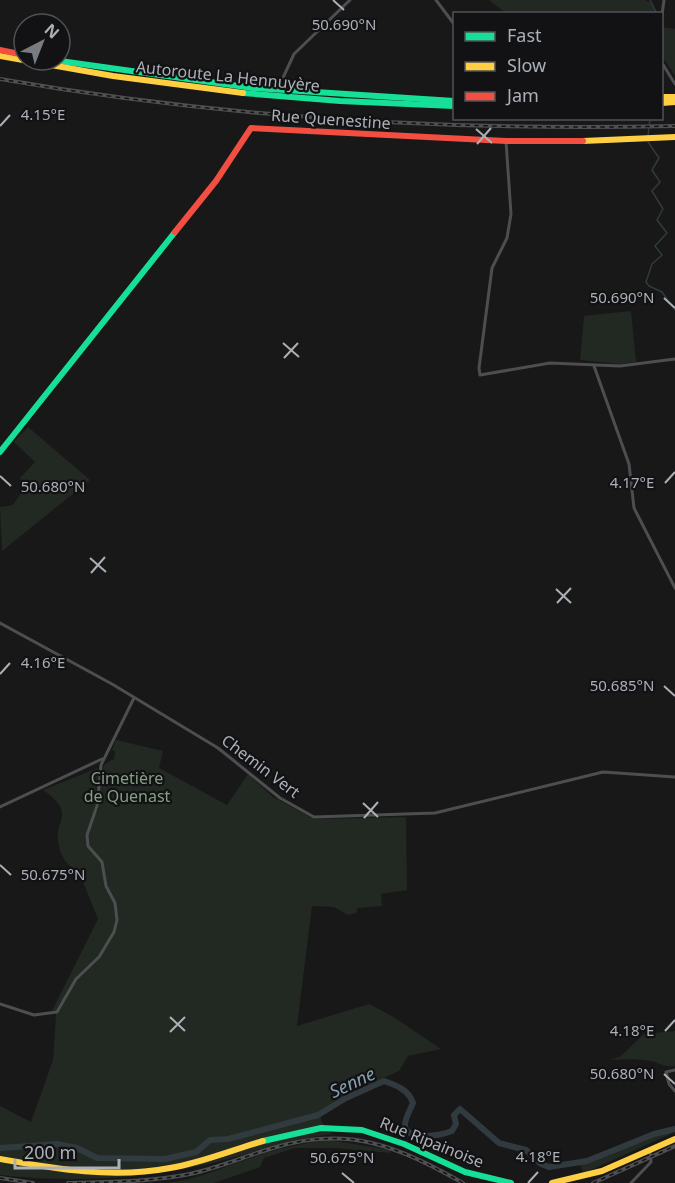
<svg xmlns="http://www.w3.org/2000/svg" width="675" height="1183" viewBox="0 0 675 1183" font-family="'Noto Sans',sans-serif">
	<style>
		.green { fill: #222822 }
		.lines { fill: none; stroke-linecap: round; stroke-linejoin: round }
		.stream { stroke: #313a3e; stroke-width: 1.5 }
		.river { stroke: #313a3e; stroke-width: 6 }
		.street { stroke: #4d4e50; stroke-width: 3 }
		.fast { stroke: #16e098; stroke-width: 6 }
		.slow { stroke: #ffcf43; stroke-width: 6 }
		.jam { stroke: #f24e42; stroke-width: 6 }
		.rail-casing { stroke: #4e4f51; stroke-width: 4 }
		.rail { stroke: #121214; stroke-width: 1.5; stroke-dasharray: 4.5; stroke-linecap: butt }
		.ticks { fill: none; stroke: #abb0b7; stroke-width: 2 }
		.labels { text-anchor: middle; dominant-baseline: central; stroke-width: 4.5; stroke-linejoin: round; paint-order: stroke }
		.street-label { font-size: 16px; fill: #abb0b7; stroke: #121214 }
		.park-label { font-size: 16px; fill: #859f84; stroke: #121214 }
		.water-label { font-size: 18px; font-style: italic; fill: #869fad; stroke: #121214 }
		.ticks-label { font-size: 15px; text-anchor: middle; fill: #abb0b7; stroke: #121214; stroke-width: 4.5; stroke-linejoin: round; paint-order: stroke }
	</style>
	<rect width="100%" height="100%" fill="#181818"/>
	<g class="green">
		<polygon points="489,0 645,0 653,4 656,13 506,13"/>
		<polygon points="662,27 675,29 675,76 662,56"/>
		<polygon points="631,311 636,362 619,364 580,360 584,316"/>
		<polygon points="28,427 90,480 2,551 0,507 13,505 27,485 20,478 35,462 14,442"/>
		<path d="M116,740l47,11 -4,17 68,37 21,-31 25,23 41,22 92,-2 1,73 -26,4 1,12 -24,2 -2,5 -8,2 -14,-8 -22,-1 -15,120 72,-22 23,12 49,33 -33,7 -9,15 -52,23 -26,16v11l11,13c-43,6 -82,20 -124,30 -67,15 -140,19 -208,11v-69l31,16 22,-62 3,-46 -5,-1 47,-94 -19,-47c-15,-6 -23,-25 -21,-41 1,-6 5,-13 4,-19 -2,-10 -11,-16 -19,-22l55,-22 -3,42 3,2 2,-38 5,-10 9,-5 1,-8 -3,-1z"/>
		<path d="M675,1031v35c-10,2 -15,-3 -24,-5 -14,-2 -27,-2 -41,-1l11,-4 23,-22z"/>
		<polygon points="675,1132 584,1173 579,1163 654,1135"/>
		<path d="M329,1140l62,10 -1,3 -55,-5h-40l-31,10 -4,9 -46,16h-49c34,-3 62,-18 95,-28 22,-8 45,-12 69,-15z"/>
	</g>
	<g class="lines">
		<g class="stream">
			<polyline points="650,0 657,14"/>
			<polyline points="648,136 650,118"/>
			<polyline points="648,142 659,158 652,170 660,182 652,191 663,209 657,220 667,233 655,246 662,255 652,264 646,282 649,286 662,292 675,310"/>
		</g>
		<path class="river" d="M0,1148l57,-4 20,4 20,10 68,1 31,-7 14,-12 18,-1 90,-24 28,-17 38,-17c12,4 25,9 29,22 -3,7 -8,15 -8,22 0,17 37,10 47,6l4,-7 -2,-9 6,-6 39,34 27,7 15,14 8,3 38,-6 67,-27 21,-5"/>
		<g class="street">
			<polyline points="436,0 454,24"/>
			<polyline points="662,15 664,0"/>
			<polyline points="662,63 675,84"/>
			<polyline points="281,82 294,54 350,0"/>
			<polyline points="506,141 511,214 507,238 492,268 479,368 480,375 550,363 620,366 675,359"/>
			<polyline points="594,366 629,464 634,508 675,588"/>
			<polyline points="0,623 112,684 218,748 280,798 314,817 435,813 603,772 675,777"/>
			<polyline points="0,807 102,759"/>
			<polyline points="0,1004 34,1015 57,1012 76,979 99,957 114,932 117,920 115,903 106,886 102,862 88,846 87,835 97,806 101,765 134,698"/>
			<polyline points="675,1070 666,1072 669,1084 675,1091"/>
			<polyline points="631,1183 651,1162 650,1150"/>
		</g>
		<g class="fast">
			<polyline points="53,60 253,88 454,101"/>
			<polyline points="243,93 340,101 454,106"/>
			<polyline points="0,452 175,232"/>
			<polyline points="263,1141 321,1128 362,1130 404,1144 465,1172 511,1183"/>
		</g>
		<g class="slow">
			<polyline points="0,56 113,76 243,93"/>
			<polyline points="662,97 675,97"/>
			<polyline points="662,103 675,102"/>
			<polyline points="583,141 675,137"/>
			<path d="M0,1159c56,10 113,20 170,9 31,-5 62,-18 93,-27"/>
			<polyline points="552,1183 602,1171 675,1139"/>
		</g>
		<g class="jam">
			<polyline points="0,50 24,55"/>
			<polyline points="175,232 216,181 251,128 506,141 583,141"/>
		</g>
		<defs>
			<g id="rail">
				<path d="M0,79c223,39 449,52 675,47"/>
				<polyline points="0,1178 33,1183"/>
				<path d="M68,1183c41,-1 82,-1 122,-9 28,-6 56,-18 83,-26 76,-23 124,-2 190,35"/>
				<polyline points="593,1183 675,1146"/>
			</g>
		</defs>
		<use href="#rail" class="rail-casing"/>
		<use href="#rail" class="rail"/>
	</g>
	<path class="ticks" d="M333,0l11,10M0,126l10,-11M476,129l16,14M477,144l14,-16M664,298l11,10M283,343l16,14M284,358l14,-15M0,476l11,10M665,483l10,-11M90,558l16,14M91,573l14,-16M556,589l15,14M557,603l14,-15M0,674l10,-11M664,686l11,10M363,803l15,14M364,818l14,-16M0,865l11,10M170,1017l15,14M665,1031l10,-11M170,1032l15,-15M664,1074l11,10M342,1173l12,10M528,1183l10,-11"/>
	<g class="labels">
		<g class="street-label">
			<text transform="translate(228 76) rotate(6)">Autoroute La Hennuyère</text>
			<text transform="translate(331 119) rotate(4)">Rue Quenestine</text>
			<text transform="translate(261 766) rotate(37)">Chemin Vert</text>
			<text transform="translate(432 1142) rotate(22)">Rue Ripainoise</text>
		</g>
		<g class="park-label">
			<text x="127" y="778">Cimetière<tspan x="127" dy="18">de Quenast</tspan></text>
		</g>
		<g class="water-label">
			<text transform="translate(352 1082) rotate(-25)">Senne</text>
		</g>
	</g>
	<g class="ticks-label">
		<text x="344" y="30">50.690°N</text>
		<text x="43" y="120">4.15°E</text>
		<text x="622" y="303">50.690°N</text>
		<text x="632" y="488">4.17°E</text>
		<text x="53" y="492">50.680°N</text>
		<text x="43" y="668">4.16°E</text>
		<text x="622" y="691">50.685°N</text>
		<text x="53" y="880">50.675°N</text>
		<text x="632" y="1036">4.18°E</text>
		<text x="622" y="1079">50.680°N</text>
		<text x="538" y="1162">4.18°E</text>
		<text x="342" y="1163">50.675°N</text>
	</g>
	<rect x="453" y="12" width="210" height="108" fill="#121214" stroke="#4f5155" stroke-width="1.5"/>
	<rect x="465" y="32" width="30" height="9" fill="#16e098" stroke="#4f5155" stroke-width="1.5"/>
	<text x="507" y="42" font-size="18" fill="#abb0b7">Fast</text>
	<rect x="465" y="62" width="30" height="9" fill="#ffcf43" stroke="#4f5155" stroke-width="1.5"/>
	<text x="507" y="72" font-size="18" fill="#abb0b7">Slow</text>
	<rect x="465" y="92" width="30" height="9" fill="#f24e42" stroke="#4f5155" stroke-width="1.5"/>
	<text x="507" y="102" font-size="18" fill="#abb0b7">Jam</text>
	<g transform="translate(42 42) rotate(42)"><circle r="28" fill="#121214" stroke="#4f5155" stroke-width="1.5"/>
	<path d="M0-4.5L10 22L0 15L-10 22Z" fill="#787b7f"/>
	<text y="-9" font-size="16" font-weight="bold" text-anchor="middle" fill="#abb0b7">N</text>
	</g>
	<path d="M15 1159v9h104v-9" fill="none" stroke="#abb0b7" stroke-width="3"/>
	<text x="24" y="1159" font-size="18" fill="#abb0b7" stroke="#121214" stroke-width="4.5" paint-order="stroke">200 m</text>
</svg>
